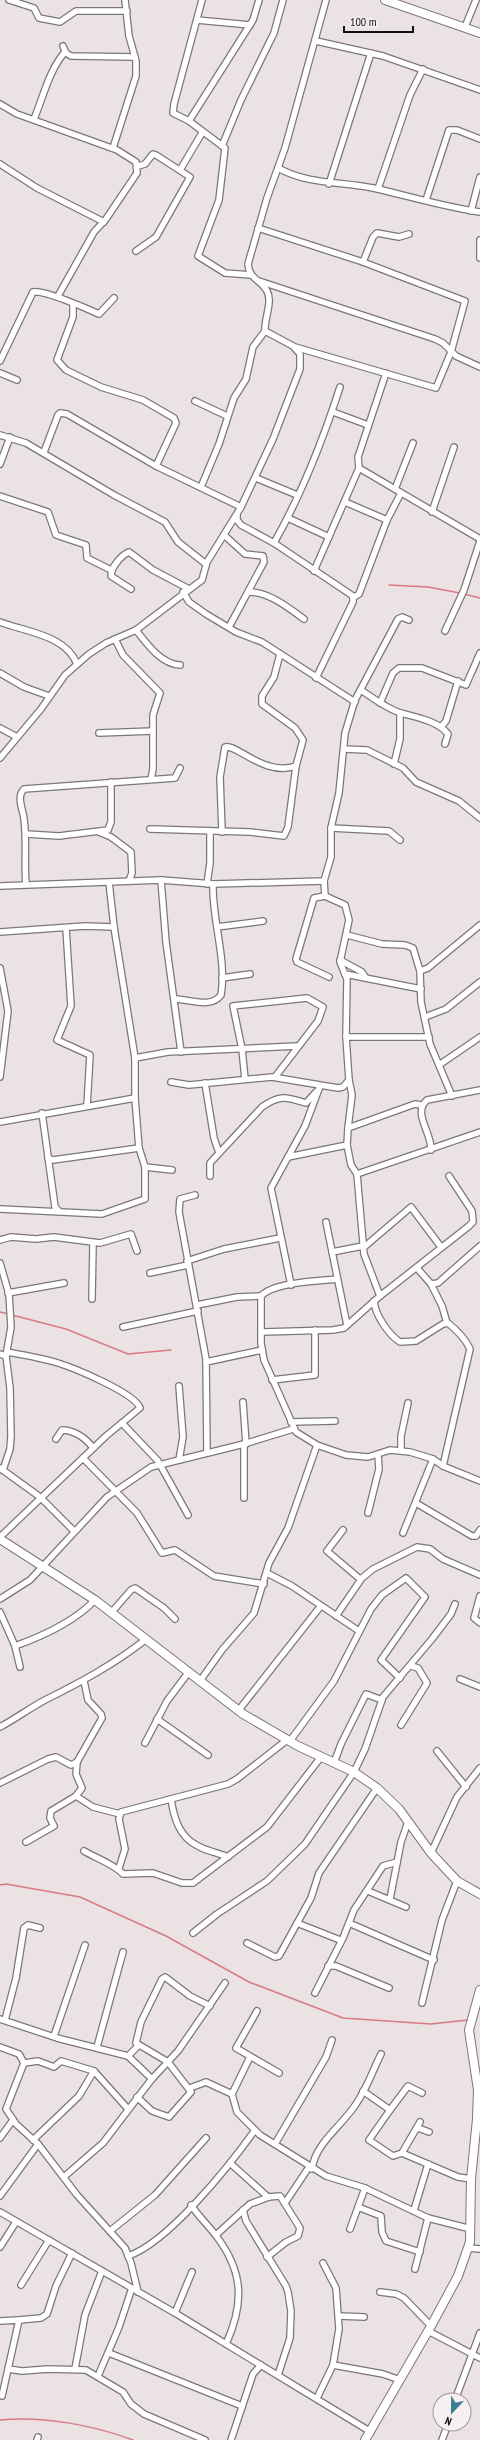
<svg xmlns="http://www.w3.org/2000/svg" width="480" height="2440" viewBox="0 0 480 2440" font-family="'PT Sans Narrow',sans-serif">
	<style>
		.lines { fill: none; stroke-linecap: round; stroke-linejoin: round }
		.stream { stroke: #da7a85; stroke-width: 1.5 }
		.street-casing { stroke: #7d7677; stroke-width: 8 }
		.secondary-casing { stroke: #7d7677; stroke-width: 10 }
		.street { stroke: #fff; stroke-width: 5.5 }
		.secondary { stroke: #fff; stroke-width: 8 }
	</style>
	<rect width="100%" height="100%" fill="#eae2e3"/>
	<g class="lines">
		<g class="stream">
			<polyline points="389,585 428,587 460,593"/>
			<polyline points="464,594 480,598"/>
			<polyline points="0,1312 8,1314"/>
			<polyline points="12,1315 66,1329 128,1354 171,1350"/>
			<polyline points="0,1885 6,1884 80,1897 166,1936 249,1982 343,2018 431,2024 468,2020"/>
			<path d="M0,2420c44,-4 93,5 133,20"/>
		</g>
		<defs>
			<g id="street">
				<polyline points="9,0 34,8 39,18 60,22 76,11 127,11"/>
				<polyline points="197,20 250,25"/>
				<polyline points="465,27 476,0"/>
				<polyline points="316,41 383,56 480,90"/>
				<polyline points="63,46 66,53 71,56 135,57"/>
				<polyline points="0,104 17,114 117,150 136,162 137,173 106,219 94,232 58,296"/>
				<path d="M34,119c9,-21 15,-49 31,-67"/>
				<polyline points="189,121 173,113 174,104 202,0"/>
				<polyline points="222,146 241,100 274,33 283,0"/>
				<polyline points="113,148 136,76 136,61 129,36 125,0"/>
				<polyline points="0,164 37,188 104,222"/>
				<path d="M278,168c31,17 62,13 95,20 36,8 71,19 107,24"/>
				<polyline points="180,170 202,133"/>
				<polyline points="329,184 371,53"/>
				<polyline points="378,189 410,95 423,69"/>
				<polyline points="426,200 449,130 457,130 480,139"/>
				<polyline points="471,211 480,177"/>
				<polyline points="258,228 363,262 465,301 451,352 436,388 295,347"/>
				<polyline points="480,240 480,258"/>
				<polyline points="136,251 156,237 190,177 156,155 153,154 145,164 138,166"/>
				<polyline points="363,262 373,237 377,233 399,237 409,234"/>
				<polyline points="251,275 225,273 198,256 219,200 225,148 189,121 253,20 259,0"/>
				<polyline points="259,281 435,339 443,343 456,356 480,367"/>
				<polyline points="73,305 73,317 57,360 66,370 101,387 143,400 174,418 176,423 156,466"/>
				<path d="M0,361l33,-69c11,-2 53,16 66,22l15,-16"/>
				<polyline points="0,373 17,380"/>
				<polyline points="195,401 227,416"/>
				<polyline points="333,412 368,425"/>
				<polyline points="0,435 26,443 114,495 165,522 178,542 206,564"/>
				<polyline points="44,452 58,415 60,413 67,414 156,466 241,507"/>
				<polyline points="0,464 10,437"/>
				<polyline points="359,468 480,539"/>
				<polyline points="256,478 297,495"/>
				<polyline points="201,487 219,444 234,398 246,379 253,347 265,331"/>
				<polyline points="395,489 413,443"/>
				<polyline points="0,496 48,512 56,535 86,545 87,558 111,570"/>
				<polyline points="345,502 387,520"/>
				<polyline points="432,512 454,447"/>
				<polyline points="237,515 237,520 241,525 274,543 353,596 353,602 316,678"/>
				<polyline points="288,518 329,537"/>
				<polyline points="224,535 245,554 263,556 264,562 229,627"/>
				<path d="M274,543c27,-48 49,-103 66,-156"/>
				<polyline points="314,571 359,468 358,457 386,373"/>
				<path d="M131,589l-20,-13c0,-8 9,-20 18,-24l24,18 36,19"/>
				<polyline points="183,592 189,602 206,614 236,632 262,642 355,702"/>
				<path d="M249,592c20,0 40,16 55,27"/>
				<polyline points="353,598 359,594 387,520 401,493"/>
				<path d="M0,622c26,10 66,13 77,42"/>
				<path d="M136,630c11,14 25,34 44,35"/>
				<polyline points="445,631 464,590 480,541"/>
				<polyline points="115,639 123,655 160,693 153,715 153,769 151,779"/>
				<polyline points="0,673 24,687 49,696"/>
				<path d="M361,690c12,8 26,19 40,23 15,4 37,8 47,21l-3,10"/>
				<polyline points="380,703 393,673 399,668 422,668 466,685 480,653"/>
				<polyline points="441,727 446,721 458,681"/>
				<polyline points="0,728 17,737"/>
				<polyline points="99,733 153,731"/>
				<polyline points="344,749 367,750 403,768 416,782 459,801 480,818"/>
				<path d="M0,758l41,-49 24,-34 24,-21 17,-11 30,-13 66,-50 5,-18 34,-55 32,-68 27,-70v-15l-7,-8 -28,-15c-1,-12 8,-29 2,-40 -6,-11 -18,-12 -19,-27l19,-66 18,-50 41,-148"/>
				<polyline points="394,764 400,739 400,713"/>
				<polyline points="331,828 389,831 400,840"/>
				<polyline points="150,829 250,832 284,836 288,827 296,766 303,740 295,728 262,704 262,696 274,677 280,654"/>
				<polyline points="99,832 111,837 131,852 132,873 129,881"/>
				<path d="M222,832l-2,-55 5,-30c11,-4 39,30 71,19"/>
				<polyline points="26,834 59,836 108,830 111,822 111,782"/>
				<polyline points="161,880 166,942 181,1052"/>
				<path d="M26,884c-2,-22 1,-43 -2,-65 -1,-10 -8,-22 0,-30l151,-11 5,-10"/>
				<polyline points="207,884 210,863 210,833"/>
				<polyline points="0,886 161,880 213,884 324,881"/>
				<polyline points="325,896 314,898 296,959 297,962 329,977"/>
				<polyline points="217,927 263,921"/>
				<polyline points="66,928 71,1006 57,1040 90,1055 87,1106"/>
				<polyline points="0,932 85,926 114,927"/>
				<polyline points="347,935 382,944 405,945 413,948 420,971 421,1002 430,1044 452,1096"/>
				<polyline points="340,960 362,972 365,977"/>
				<polyline points="0,968 8,1011 0,1077"/>
				<polyline points="420,971 428,968 480,925"/>
				<polyline points="345,974 421,989"/>
				<polyline points="222,978 250,974"/>
				<path d="M175,999c14,0 36,10 46,-4 6,-36 -9,-74 -8,-111"/>
				<polyline points="425,1017 446,1009 480,982"/>
				<polyline points="346,1037 429,1037"/>
				<polyline points="135,1058 168,1052 298,1046"/>
				<polyline points="439,1065 480,1037"/>
				<polyline points="245,1079 242,1049 233,1006 307,998 323,1007 318,1021 275,1077"/>
				<polyline points="171,1082 189,1085 272,1077 338,1088 343,1087 349,1080 346,1037 347,979 340,962 349,920 345,905 325,896 324,881 331,857 331,828 339,793 345,733 355,700 398,619 402,617 409,620"/>
				<polyline points="205,1083 214,1138 219,1153"/>
				<polyline points="42,1113 55,1207 59,1211"/>
				<polyline points="0,1122 135,1098 135,1058 114,927 109,882"/>
				<polyline points="348,1128 352,1095 349,1080"/>
				<polyline points="347,1145 348,1128 415,1104 421,1105"/>
				<path d="M431,1150c1,-17 -19,-37 -4,-50l53,-10"/>
				<polyline points="288,1157 347,1145 351,1165 357,1174 364,1254 380,1296"/>
				<polyline points="48,1158 53,1160 139,1148"/>
				<polyline points="145,1167 172,1170"/>
				<polyline points="357,1174 480,1132"/>
				<path d="M210,1176v-13l52,-56c18,-13 25,-10 44,-4l10,-11"/>
				<polyline points="195,1195 180,1199 179,1212 206,1359 207,1453"/>
				<polyline points="0,1209 102,1214 145,1199 145,1167 139,1148 135,1098"/>
				<polyline points="326,1222 347,1325"/>
				<polyline points="0,1240 11,1237 36,1239 54,1237 100,1243 131,1234 137,1251"/>
				<polyline points="363,1248 411,1207 441,1247"/>
				<polyline points="332,1252 363,1246"/>
				<polyline points="187,1261 224,1249 280,1238"/>
				<polyline points="0,1263 9,1294 11,1327 6,1356 10,1388 11,1436 10,1449 3,1470"/>
				<polyline points="417,1268 431,1284 438,1283 480,1246"/>
				<polyline points="150,1273 188,1265"/>
				<path d="M337,1279c-19,2 -63,3 -76,17v47l3,17 32,72 21,13 29,10 22,2 22,-7 20,2 23,7 10,7 37,15"/>
				<polyline points="431,1284 442,1306 447,1323"/>
				<polyline points="291,1285 271,1188 305,1126 320,1086"/>
				<polyline points="8,1293 64,1283"/>
				<polyline points="92,1299 93,1243"/>
				<path d="M374,1301c1,14 15,34 26,41l16,-1 27,-17 5,-1c10,8 17,15 22,26l-27,117"/>
				<polyline points="197,1305 237,1297 261,1296"/>
				<polyline points="123,1327 198,1311"/>
				<polyline points="262,1332 333,1330 344,1328 380,1296 469,1226 473,1222 472,1211 449,1176"/>
				<polyline points="0,1354 6,1356"/>
				<polyline points="206,1362 262,1350"/>
				<polyline points="272,1380 315,1375 315,1330"/>
				<polyline points="179,1386 183,1437 179,1460"/>
				<polyline points="243,1402 246,1444"/>
				<polyline points="291,1422 335,1421"/>
				<polyline points="122,1423 158,1461 188,1515"/>
				<path d="M56,1439l6,-9c12,0 24,8 31,18"/>
				<polyline points="401,1450 401,1436 408,1403"/>
				<polyline points="83,1458 137,1513 162,1553 175,1550 214,1576 264,1584"/>
				<polyline points="0,1468 40,1497 74,1531"/>
				<polyline points="244,1498 244,1444"/>
				<polyline points="416,1503 472,1536 476,1536 480,1530"/>
				<polyline points="368,1513 379,1469 378,1455"/>
				<polyline points="343,1530 327,1551 360,1579"/>
				<polyline points="403,1533 433,1459"/>
				<path d="M0,1537l106,-101 34,-28c-5,-15 -66,-40 -82,-45 -16,-5 -34,-8 -51,-11"/>
				<polyline points="267,1573 292,1586 359,1631"/>
				<polyline points="480,1596 474,1618 480,1623"/>
				<polyline points="0,1599 30,1580 107,1497 151,1467 244,1444 293,1429"/>
				<polyline points="0,1612 15,1646 20,1667"/>
				<polyline points="111,1613 131,1590 135,1588 164,1608 175,1619"/>
				<polyline points="336,1616 362,1578 373,1569 417,1547 430,1549 443,1559 480,1575"/>
				<path d="M15,1646c28,-10 59,-24 80,-46"/>
				<polyline points="460,1679 480,1687"/>
				<polyline points="200,1681 222,1650 254,1613 269,1563 288,1528 317,1445"/>
				<polyline points="238,1711 320,1607"/>
				<polyline points="157,1719 208,1755"/>
				<polyline points="401,1725 427,1683 418,1668 411,1666"/>
				<path d="M0,1727c15,-8 30,-19 45,-27 36,-18 68,-35 100,-60"/>
				<polyline points="290,1741 334,1681 371,1609 382,1595 406,1578 425,1597 381,1660 400,1678"/>
				<polyline points="145,1743 167,1701 188,1673"/>
				<polyline points="437,1751 466,1787"/>
				<polyline points="334,1763 341,1744 366,1694 382,1700"/>
				<polyline points="0,1783 48,1759 56,1757 71,1765 77,1762"/>
				<polyline points="76,1796 93,1807 120,1814"/>
				<path d="M171,1799c3,19 8,38 27,47 9,5 20,7 30,11"/>
				<polyline points="26,1842 54,1826 50,1818 51,1811 76,1796 82,1788 76,1774 77,1762 102,1718 101,1714 88,1700 84,1681"/>
				<path d="M84,1851c10,6 33,15 39,23l30,-1 29,10h11l74,-56 54,-70"/>
				<polyline points="431,1853 457,1797 480,1768"/>
				<polyline points="119,1868 125,1849 119,1819 121,1812 228,1784 237,1779 287,1740"/>
				<polyline points="368,1891 406,1907"/>
				<polyline points="390,1899 401,1842 408,1822"/>
				<polyline points="297,1923 340,1940"/>
				<polyline points="349,1923 434,1960"/>
				<polyline points="193,1933 217,1914 267,1881 305,1844 354,1772 365,1749 383,1697 432,1639 451,1614 455,1604"/>
				<polyline points="247,1943 275,1957 279,1956 311,1898 319,1873 377,1788"/>
				<polyline points="328,1966 336,1966 389,1988"/>
				<polyline points="315,1993 343,1938 354,1910 383,1866 397,1862"/>
				<polyline points="422,2003 442,1920 457,1881"/>
				<polyline points="257,2011 236,2048 279,2073"/>
				<polyline points="0,2019 57,2038 128,2056 152,2079"/>
				<polyline points="5,2020 16,1978 24,1928 28,1925 40,1928"/>
				<polyline points="54,2036 85,1945"/>
				<polyline points="0,2047 19,2054 24,2063 6,2109 16,2124 38,2144 77,2195 125,2248 131,2263 138,2292"/>
				<polyline points="97,2047 123,1952"/>
				<polyline points="128,2056 138,2046"/>
				<polyline points="250,2057 232,2094 237,2112 260,2135 326,2176 365,2188 428,2218 471,2229"/>
				<polyline points="24,2063 38,2061 54,2067 61,2061 94,2071 128,2109"/>
				<polyline points="190,2088 206,2082 232,2094"/>
				<polyline points="363,2091 390,2110 408,2086 422,2093"/>
				<polyline points="137,2097 152,2111 169,2117 191,2092 168,2062 136,2043 141,2022 162,1979 165,1977 190,1996 210,2006"/>
				<polyline points="390,2110 369,2140 393,2156 402,2153 420,2122"/>
				<polyline points="418,2128 429,2132"/>
				<polyline points="0,2138 13,2120"/>
				<polyline points="33,2140 79,2096 94,2071"/>
				<polyline points="275,2144 326,2057 332,2040"/>
				<polyline points="402,2153 458,2177 471,2179"/>
				<polyline points="230,2163 268,2197 280,2196 300,2228 298,2236 286,2242 267,2257"/>
				<path d="M312,2169c3,-26 31,-44 44,-65 11,-16 17,-34 25,-50"/>
				<polyline points="65,2176 103,2143 151,2080 178,2051 225,1983"/>
				<polyline points="0,2196 38,2144"/>
				<polyline points="285,2203 309,2167"/>
				<path d="M191,2205c8,12 18,21 26,32 27,36 27,67 9,107"/>
				<polyline points="358,2207 381,2216 382,2232 386,2241 420,2252"/>
				<polyline points="243,2210 246,2221 286,2286 288,2292 291,2311 290,2338 278,2375"/>
				<polyline points="414,2210 428,2164"/>
				<polyline points="0,2212 175,2313 371,2432"/>
				<polyline points="350,2229 365,2188"/>
				<polyline points="110,2231 155,2195 206,2138"/>
				<polyline points="216,2235 250,2204 269,2197"/>
				<polyline points="0,2247 16,2222"/>
				<polyline points="469,2248 480,2249"/>
				<path d="M128,2256c40,-13 102,-91 127,-126"/>
				<polyline points="415,2269 428,2218"/>
				<polyline points="21,2285 49,2240"/>
				<polyline points="380,2292 396,2294 404,2298 431,2326"/>
				<polyline points="175,2313 192,2272"/>
				<polyline points="339,2316 364,2317"/>
				<polyline points="19,2320 41,2318 47,2314 56,2286 72,2253"/>
				<polyline points="0,2321 19,2320 2,2396"/>
				<polyline points="428,2331 480,2358"/>
				<polyline points="109,2353 242,2406"/>
				<polyline points="333,2365 383,2374 400,2380"/>
				<polyline points="8,2369 22,2371 48,2369 86,2370 123,2392 131,2404 144,2414 205,2440"/>
				<polyline points="75,2369 85,2315 102,2271"/>
				<polyline points="98,2376 119,2327 132,2288"/>
				<polyline points="317,2398 333,2365 339,2329 336,2288 323,2263"/>
				<polyline points="455,2400 480,2333"/>
				<polyline points="37,2440 38,2437"/>
				<polyline points="231,2440 253,2374 261,2365"/>
				<polyline points="442,2440 448,2424"/>
			</g>
			<g id="secondary">
				<polyline points="385,0 480,33"/>
				<polyline points="0,1539 95,1600 243,1714 298,1746 354,1772 377,1788 399,1809 431,1853 457,1881 480,1894"/>
				<polyline points="365,2440 431,2326 458,2276 470,2242 471,2179 477,2119 478,2090 469,2030 480,1990"/>
			</g>
		</defs>
		<use href="#street" class="street-casing"/>
		<use href="#secondary" class="secondary-casing"/>
		<use href="#street" class="street"/>
		<use href="#secondary" class="secondary"/>
	</g>
	<g transform="translate(452 2412) rotate(202)"><circle r="19" fill="#f7eff0" stroke="#9c9697"/>
	<path d="M0-3L7 15L0 10L-7 15Z" fill="#3c7e8f"/>
	<text y="-6" font-size="11" font-weight="bold" text-anchor="middle" fill="#131111">N</text>
	</g>
	<path d="M344 26v6h69v-6" fill="none" stroke="#131111" stroke-width="2"/>
	<text x="350" y="26" font-size="12" fill="#131111" stroke="#f7eff0" stroke-width="3" paint-order="stroke">100 m</text>
</svg>
